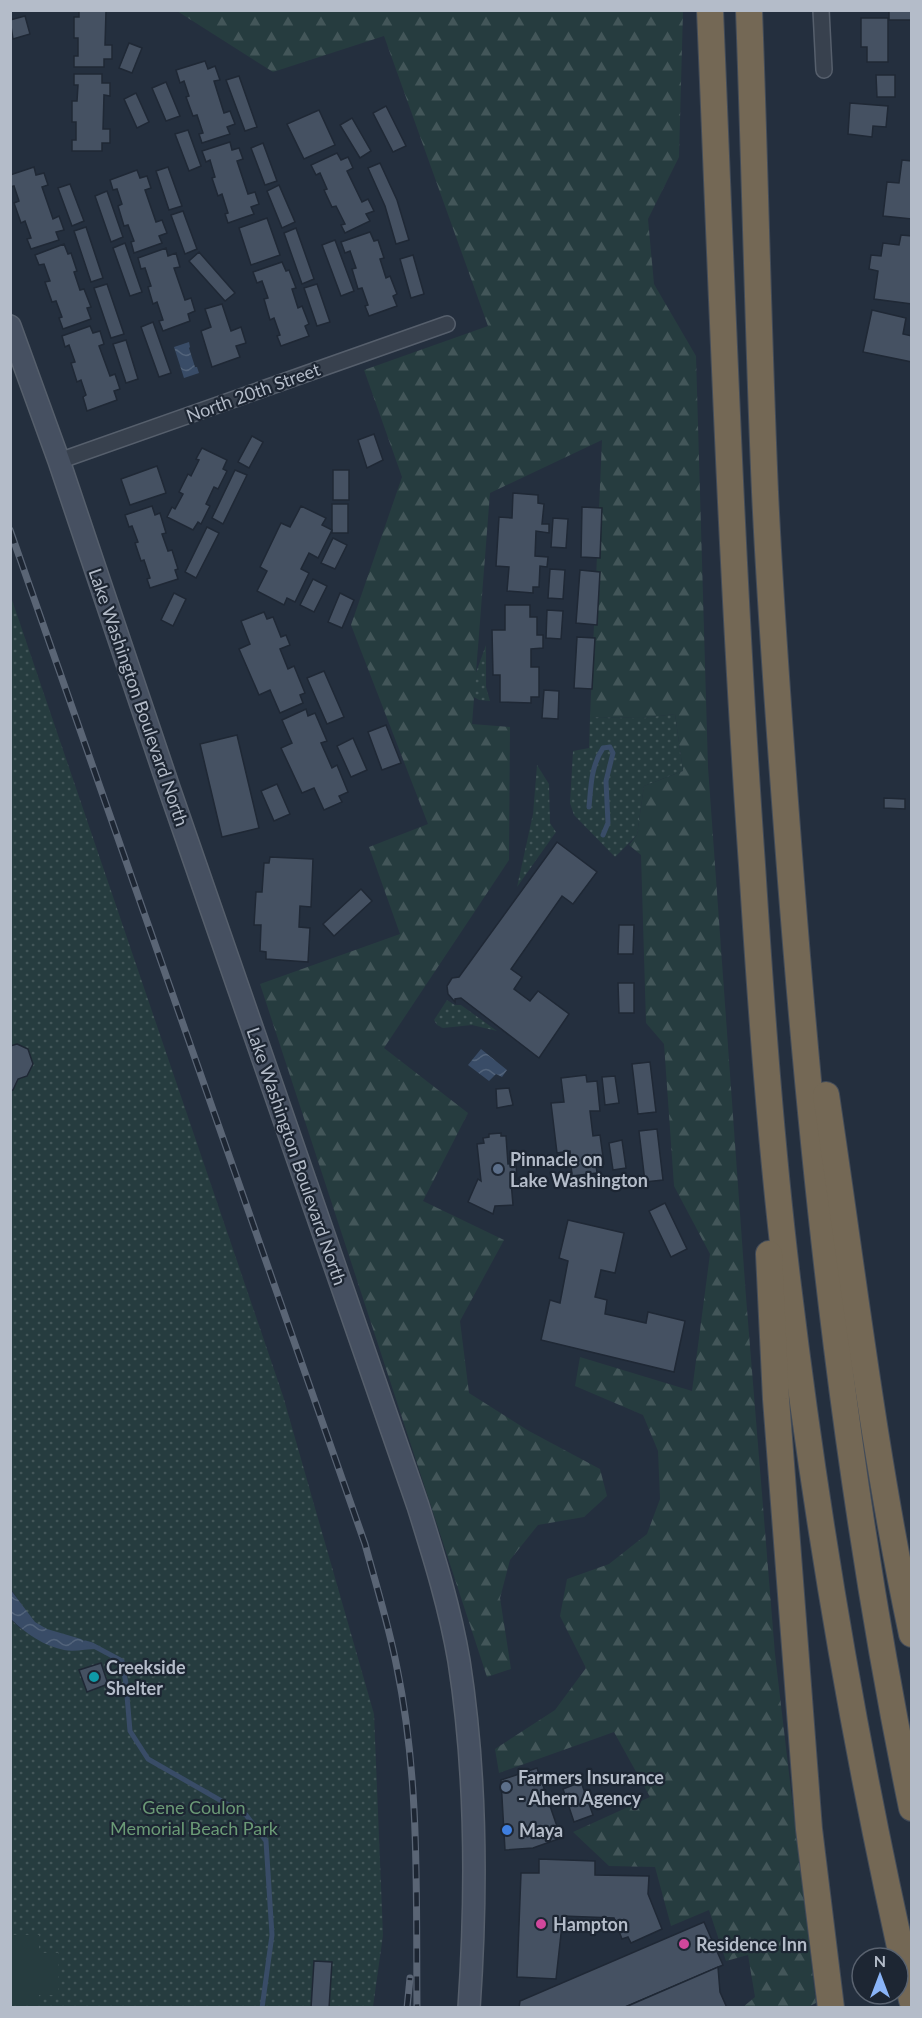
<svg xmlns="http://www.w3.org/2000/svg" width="922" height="2018" viewBox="0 0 922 2018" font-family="Lato,sans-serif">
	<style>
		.grass { fill: url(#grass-dots) }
		.forest { fill: url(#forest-firs) }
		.garden { fill: #263c3f }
		.water { fill: url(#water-waves) }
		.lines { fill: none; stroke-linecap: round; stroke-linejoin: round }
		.stream { stroke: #394c67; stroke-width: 5 }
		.building { fill: #455162; stroke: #1f2835; stroke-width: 1.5 }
		.street-casing { stroke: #565f6c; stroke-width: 18 }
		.secondary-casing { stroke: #565f6c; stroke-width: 24 }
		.highway-casing { stroke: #434c59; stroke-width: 28 }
		.street { stroke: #38414e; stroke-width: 15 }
		.secondary { stroke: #465061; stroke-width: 21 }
		.highway { stroke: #746855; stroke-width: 26 }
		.rail-casing { stroke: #5a6575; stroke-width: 7 }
		.rail { stroke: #1d2633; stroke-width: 4.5; stroke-dasharray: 14; stroke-linecap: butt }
		.service-dot { fill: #5c6f8a; stroke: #1d2633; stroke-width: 2 }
		.culture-dot { fill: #0f9aa8; stroke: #1d2633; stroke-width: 2 }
		.shop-dot { fill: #3f7fe0; stroke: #1d2633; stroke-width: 2 }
		.hotel-dot { fill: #d1479c; stroke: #1d2633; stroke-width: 2 }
		.labels { text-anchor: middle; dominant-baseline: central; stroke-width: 4.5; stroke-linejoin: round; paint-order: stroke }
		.street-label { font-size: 18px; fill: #b4bcc9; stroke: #1d2633 }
		.poi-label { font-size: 18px; font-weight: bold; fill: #b4bcc9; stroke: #1d2633; text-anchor: start }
		.park-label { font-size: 18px; fill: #6b9a76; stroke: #1d2633 }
	</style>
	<defs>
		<pattern id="grass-dots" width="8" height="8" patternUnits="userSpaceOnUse" patternTransform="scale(1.5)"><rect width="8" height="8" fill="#263c3f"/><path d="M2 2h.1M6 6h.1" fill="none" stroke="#435659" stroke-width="1.8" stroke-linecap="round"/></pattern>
		<pattern id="forest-firs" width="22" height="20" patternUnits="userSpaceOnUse" patternTransform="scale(1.5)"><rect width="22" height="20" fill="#263c3f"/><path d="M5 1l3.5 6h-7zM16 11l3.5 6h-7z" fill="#435659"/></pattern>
		<pattern id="water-waves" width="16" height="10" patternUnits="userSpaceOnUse" patternTransform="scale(1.5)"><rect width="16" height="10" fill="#394c67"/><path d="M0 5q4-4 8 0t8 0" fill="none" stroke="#53647b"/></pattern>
	</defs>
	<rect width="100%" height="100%" fill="#242f3e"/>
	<g class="grass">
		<polygon points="11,597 283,1396 374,1714 383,1935 373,2007 11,2007 10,1619 22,1630 30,1617 11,1589"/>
		<polygon points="486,645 486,687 490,701 479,700 472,696 474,678"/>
		<polygon points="675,714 683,771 644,786 637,835 615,857 574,815 570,803 573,751 589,748 590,717 642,718"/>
		<polygon points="537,765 549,784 550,823 556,832 517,887 533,814"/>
		<polygon points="447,1000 455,1005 461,1005 497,1031 472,1025 443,1028 437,1025 434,1020"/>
	</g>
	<polygon class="forest" points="177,11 683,11 679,157 648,219 654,284 696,356 708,767 746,1297 775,1654 816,2003 808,2007 743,2007 755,1997 748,1955 726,1961 709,1910 671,1926 655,1867 609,1866 573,1832 650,1797 614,1732 499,1773 495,1749 555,1710 586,1668 560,1616 567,1579 609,1564 647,1534 660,1499 658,1451 643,1415 575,1386 580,1357 692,1391 710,1254 674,1186 664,1044 646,1023 641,855 629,845 637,835 644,786 683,771 675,714 642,718 590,717 602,440 490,493 472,724 510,727 509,860 384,1048 468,1113 423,1201 504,1240 460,1321 469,1393 529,1431 600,1469 607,1496 584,1517 538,1525 510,1560 500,1598 511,1669 487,1677 260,984 400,934 369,847 428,824 351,625 402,477 364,370 488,326 384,36 273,72"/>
	<polygon class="garden" points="10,1935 39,1935 39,1953 58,1953 58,1995 39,1995 39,2003 11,2003"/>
	<g class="water">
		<polygon points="189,342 190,347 189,348 195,367 197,367 199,373 184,378 174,347"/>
		<polygon points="481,1049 507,1070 502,1077 496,1074 489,1081 468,1065"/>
		<path d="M10,1589l25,33 12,7 34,10 16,10c-10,0 -23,3 -33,1 -20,-4 -39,-17 -53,-31z"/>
	</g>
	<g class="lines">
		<g class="stream">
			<path d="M589,807c2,-21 2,-41 14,-59l7,-1 3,6 -7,28 2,42 -5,12"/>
			<polyline points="85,1643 92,1645 122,1661 126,1684 130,1731 148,1759 246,1815 266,1841 272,1935 262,2008"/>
		</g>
	</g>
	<g class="building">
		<polygon points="79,10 112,10 106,11 105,45 112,45 112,59 104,59 104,67 74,67 74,56 78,56 78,38 74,38 74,17 79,17"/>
		<rect x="889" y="10" width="23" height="10"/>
		<polygon points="25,16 30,34 13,39 10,20"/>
		<polygon points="861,18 888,18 888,62 867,62 867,47 861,47"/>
		<polygon points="129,43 142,48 132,73 119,68"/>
		<polygon points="205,61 208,69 215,66 220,80 214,81 224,113 230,111 235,124 227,127 230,134 202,143 199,134 203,133 197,115 193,116 186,97 189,96 184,81 180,83 176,70"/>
		<polygon points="74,74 102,74 102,83 110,83 110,96 104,95 103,129 110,129 110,143 102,143 102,151 72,151 72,140 76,140 76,122 72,122 72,101 77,101 78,85 74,85"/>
		<polygon points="876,75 895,75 895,97 877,97"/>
		<polygon points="239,76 257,127 245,131 226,80"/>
		<polygon points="166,82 180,116 166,121 152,88"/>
		<polygon points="136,93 149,122 137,128 124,99"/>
		<polygon points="850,103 888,106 886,127 873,126 872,137 848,134"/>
		<polygon points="386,106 406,146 393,152 373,113"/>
		<polygon points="319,110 335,145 304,159 287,124"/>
		<polygon points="352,118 371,151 360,158 340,125"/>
		<polygon points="188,130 201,166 189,171 175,134"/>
		<polygon points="230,142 232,150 239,148 243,159 237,161 248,194 255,192 259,204 251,207 254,214 228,223 225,214 228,213 222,194 218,196 212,178 215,177 210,160 206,162 202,151"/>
		<polygon points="263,143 277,181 265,185 251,148"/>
		<polygon points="337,153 341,160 348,157 353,168 347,171 362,202 368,199 374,211 366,214 370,221 345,233 341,225 345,224 336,206 332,207 324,190 327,189 320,173 316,175 311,165"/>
		<polygon points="902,160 912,161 912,219 883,216 887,182 899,183"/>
		<polygon points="380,163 397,200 409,240 396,244 385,206 368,168"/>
		<polygon points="34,167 36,175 44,173 48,185 42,187 53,219 59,216 64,230 56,232 59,240 31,249 27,239 31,238 25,221 21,223 14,203 19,201 14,186 10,187 10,175"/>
		<polygon points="168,167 182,206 169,210 156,171"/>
		<polygon points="137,170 140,178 147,176 151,188 145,190 156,222 162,220 167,233 159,236 162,243 134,253 131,242 134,241 128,225 124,226 118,206 122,204 117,189 113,190 110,180"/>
		<polygon points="70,184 84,221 72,226 58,188"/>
		<polygon points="279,185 295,222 282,228 267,191"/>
		<polygon points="107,191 123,237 111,242 95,196"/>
		<polygon points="183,211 197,249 185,254 171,215"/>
		<polygon points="267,218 280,255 251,265 239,228"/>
		<polygon points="86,227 103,278 91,282 74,231"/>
		<polygon points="296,228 314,279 302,284 284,233"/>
		<polygon points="370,232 374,241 378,240 384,258 380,259 386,278 390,276 397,294 393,296 397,306 369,316 365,306 368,305 362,288 358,289 352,269 356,268 350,251 345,253 341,242"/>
		<polygon points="901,235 912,236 912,304 874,299 878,271 869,269 871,255 881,256 883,243 899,245"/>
		<polygon points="335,240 354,291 341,296 322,245"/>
		<polygon points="125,243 142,292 130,296 113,248"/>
		<polygon points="64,244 68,254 71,253 77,271 74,272 80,290 84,289 91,307 87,308 91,319 63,329 59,318 62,317 56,301 52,302 45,282 50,281 44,264 39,265 35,255"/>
		<polygon points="166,248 168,256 176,253 180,267 174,268 185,300 191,298 195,311 188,314 190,321 163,331 159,321 163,320 157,302 153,304 148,287 151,286 145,268 141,269 138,258"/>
		<polygon points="199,252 235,293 225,301 189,261"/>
		<polygon points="413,255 424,294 411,298 400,259"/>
		<polygon points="282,262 286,271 289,270 296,288 292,289 298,308 302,306 309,324 305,326 309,336 281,346 277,336 280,335 274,318 270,320 264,299 268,298 262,281 257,283 253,272"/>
		<polygon points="107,284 124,334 111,338 94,288"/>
		<polygon points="317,284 330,322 317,326 304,288"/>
		<polygon points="222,304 231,331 241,327 246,343 236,346 240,357 212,367 201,331 211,327 205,309"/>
		<polygon points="872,310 906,318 903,334 912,336 912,362 863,352"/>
		<polygon points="153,322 171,373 159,377 141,327"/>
		<polygon points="90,326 93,333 100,331 104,344 99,346 110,376 115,374 120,389 114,391 117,400 87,411 83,397 86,395 81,380 77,382 71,363 75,362 69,345 65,347 62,336"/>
		<polygon points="126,340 138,379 126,383 113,344"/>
		<polygon points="374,434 383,460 367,468 358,440"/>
		<polygon points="252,436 263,442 249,468 238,462"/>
		<polygon points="202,448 227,460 223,469 227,471 218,489 214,487 206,504 210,506 201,524 198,522 193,530 167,517 172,507 175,509 183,494 179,492 188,474 191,476 199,460 196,459"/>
		<polygon points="157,466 166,493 130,505 121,479"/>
		<polygon points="235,470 247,475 223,524 212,518"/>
		<rect x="333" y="470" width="16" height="30"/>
		<polygon points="513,493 538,495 538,503 544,504 542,524 549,524 549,533 536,531 535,556 548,557 547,567 540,566 539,587 533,587 533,593 507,591 509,567 496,566 499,517 512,518"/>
		<rect x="332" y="504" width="16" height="29"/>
		<polygon points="152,506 155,515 160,513 166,533 162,534 168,551 172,550 178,569 175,570 178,579 150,588 147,579 150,578 144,560 141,561 135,543 138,542 132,526 129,527 125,515"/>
		<polygon points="301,506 326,518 322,525 332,530 318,558 309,553 301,569 309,573 295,602 287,598 284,605 257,591 267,571 260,567 281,523 290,527"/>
		<polygon points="582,507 602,508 600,558 581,557"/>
		<polygon points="553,518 568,519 566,548 551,547"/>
		<polygon points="207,527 219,533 196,578 185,572"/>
		<polygon points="333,538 347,545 335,569 321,563"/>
		<polygon points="550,569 565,570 563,599 548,598"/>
		<polygon points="580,570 600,572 597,625 576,623"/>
		<polygon points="313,579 327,586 314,612 300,605"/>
		<polygon points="174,593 186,599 173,626 161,620"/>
		<polygon points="340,593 354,600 342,628 328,622"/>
		<polygon points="505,605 530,605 530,617 537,617 537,635 543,635 543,648 531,649 531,667 539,667 539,697 531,697 531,703 500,702 500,675 493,675 492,630 505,630"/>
		<polygon points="547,610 563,611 561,639 546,638"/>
		<polygon points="264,612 267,619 273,617 281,637 286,635 290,645 280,649 288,669 294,666 305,693 300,695 303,703 280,713 270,690 259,695 239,649 250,644 241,621"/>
		<polygon points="577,637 595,638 592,689 574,688"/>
		<polygon points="324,671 344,717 327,724 307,678"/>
		<polygon points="544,690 559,691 558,719 542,718"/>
		<polygon points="306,709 308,716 315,713 327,741 321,743 332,768 337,765 348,792 339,796 342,802 324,810 314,788 302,793 281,748 292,743 282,720"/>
		<polygon points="386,725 401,763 382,770 368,732"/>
		<polygon points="237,735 259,828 222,837 200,744"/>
		<polygon points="353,738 367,770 351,777 337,746"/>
		<polygon points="277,784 290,814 274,821 261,791"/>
		<polygon points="884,798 905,799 905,809 884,808"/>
		<polygon points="557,842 597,872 573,904 562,896 511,969 522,977 514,989 530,1001 538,991 569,1014 539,1058 461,998 455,999 455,1002 448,994 447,986 452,978 459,977"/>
		<polygon points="270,857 313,859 311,907 300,906 299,927 310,928 308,962 266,959 266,952 260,951 261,925 254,925 256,892 262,892 264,863 269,863"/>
		<polygon points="361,889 372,901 334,936 323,924"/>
		<polygon points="619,925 634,925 633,954 618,954"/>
		<polygon points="618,983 634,983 634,1013 619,1013"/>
		<polygon points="17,1044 28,1049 33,1064 27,1076 18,1079 13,1090 10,1091 10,1046"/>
		<polygon points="650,1062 656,1112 638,1114 632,1064"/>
		<polygon points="586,1075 587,1082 597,1081 600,1111 590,1111 593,1136 600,1135 604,1164 596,1165 597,1173 572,1176 570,1151 557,1153 551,1103 564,1102 561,1078"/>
		<polygon points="615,1076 619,1103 605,1105 602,1077"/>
		<polygon points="509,1088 513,1105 497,1108 496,1089"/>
		<polygon points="657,1129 663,1180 645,1182 639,1131"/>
		<polygon points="501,1133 501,1136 506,1136 508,1164 516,1163 517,1180 511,1181 513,1205 495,1206 493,1214 468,1202 478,1179 481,1181 477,1144 484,1143 483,1138 489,1137 489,1134"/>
		<polygon points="622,1140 626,1168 613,1170 609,1143"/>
		<polygon points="665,1203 687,1249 671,1257 649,1211"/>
		<polygon points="568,1220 624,1233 615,1273 601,1270 595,1297 607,1300 605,1314 646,1323 648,1312 685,1321 674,1372 541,1340 550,1300 560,1303 568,1261 559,1258"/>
		<polygon points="101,1663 108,1684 87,1692 79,1670"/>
		<polygon points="537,1768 561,1838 533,1848 505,1850 501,1780"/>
		<polygon points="581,1782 593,1815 574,1822 563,1789"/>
		<polygon points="539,1859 595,1861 595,1875 649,1876 648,1894 662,1929 631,1943 628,1937 622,1939 614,1918 563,1916 556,1979 517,1977 521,1873 539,1873"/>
		<polygon points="704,1922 723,1965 623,2008 519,2008 520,2001"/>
		<polygon points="314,1961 332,1962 329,2008 311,2008"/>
		<polygon points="718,1967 720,1992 727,2008 623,2008"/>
	</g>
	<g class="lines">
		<defs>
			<g id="street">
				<polyline points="821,10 824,70"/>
				<polyline points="59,461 447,324"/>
			</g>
			<path id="secondary" d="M10,326l49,135 110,327 249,718c16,51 32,102 41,155 18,115 18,231 10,347"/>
			<g id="highway">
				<path d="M710,10c12,286 22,570 42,855 9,141 19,282 36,421 29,240 70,479 124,714"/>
				<path d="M749,10c6,161 9,321 16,482 6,130 16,259 26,389 24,311 58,622 121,927"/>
				<path d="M826,1095c27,180 48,361 86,539"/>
				<polyline points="769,1254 776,1399 809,1829 831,2008"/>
			</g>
		</defs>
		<use href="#street" class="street-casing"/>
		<use href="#secondary" class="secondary-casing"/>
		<use href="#highway" class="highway-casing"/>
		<use href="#street" class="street"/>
		<use href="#secondary" class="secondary"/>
		<use href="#highway" class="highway"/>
		<defs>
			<g id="rail">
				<path d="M10,530l355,1014c11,41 24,82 32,124 23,111 19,227 20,340"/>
				<polyline points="407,2008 410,1978"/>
			</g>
		</defs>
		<use href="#rail" class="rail-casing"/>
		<use href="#rail" class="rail"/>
	</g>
	<g class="service-dot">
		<circle cx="498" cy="1169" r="6"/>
		<circle cx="506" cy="1787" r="6"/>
	</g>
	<circle class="culture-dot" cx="94" cy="1677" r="6"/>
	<circle class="shop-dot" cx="507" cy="1830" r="6"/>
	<g class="hotel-dot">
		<circle cx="541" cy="1924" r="6"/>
		<circle cx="684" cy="1944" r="6"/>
	</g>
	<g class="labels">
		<g class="street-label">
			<text transform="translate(253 392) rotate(-20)">North 20th Street</text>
			<text transform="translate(139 697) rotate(71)">Lake Washington Boulevard North</text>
			<text transform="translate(297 1156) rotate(71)">Lake Washington Boulevard North</text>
		</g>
		<g class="poi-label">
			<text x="510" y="1159">Pinnacle on<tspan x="510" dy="21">Lake Washington</tspan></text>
			<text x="106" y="1667">Creekside<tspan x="106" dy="21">Shelter</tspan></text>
			<text x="518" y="1777">Farmers Insurance<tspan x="518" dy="21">- Ahern Agency</tspan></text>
			<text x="519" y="1830">Maya</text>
			<text x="553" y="1924">Hampton</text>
			<text x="696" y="1944">Residence Inn</text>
		</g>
		<g class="park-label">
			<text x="194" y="1807">Gene Coulon<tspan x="194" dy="21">Memorial Beach Park</tspan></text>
		</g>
	</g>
	<rect width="922" height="2018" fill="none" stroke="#b4bcc9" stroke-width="24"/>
	<g transform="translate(880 1976)"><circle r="28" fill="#1d2633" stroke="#59626f" stroke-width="1.5"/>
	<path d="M0-4.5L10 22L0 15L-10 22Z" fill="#8ab4f8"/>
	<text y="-9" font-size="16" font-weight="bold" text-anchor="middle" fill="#b4bcc9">N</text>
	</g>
</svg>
